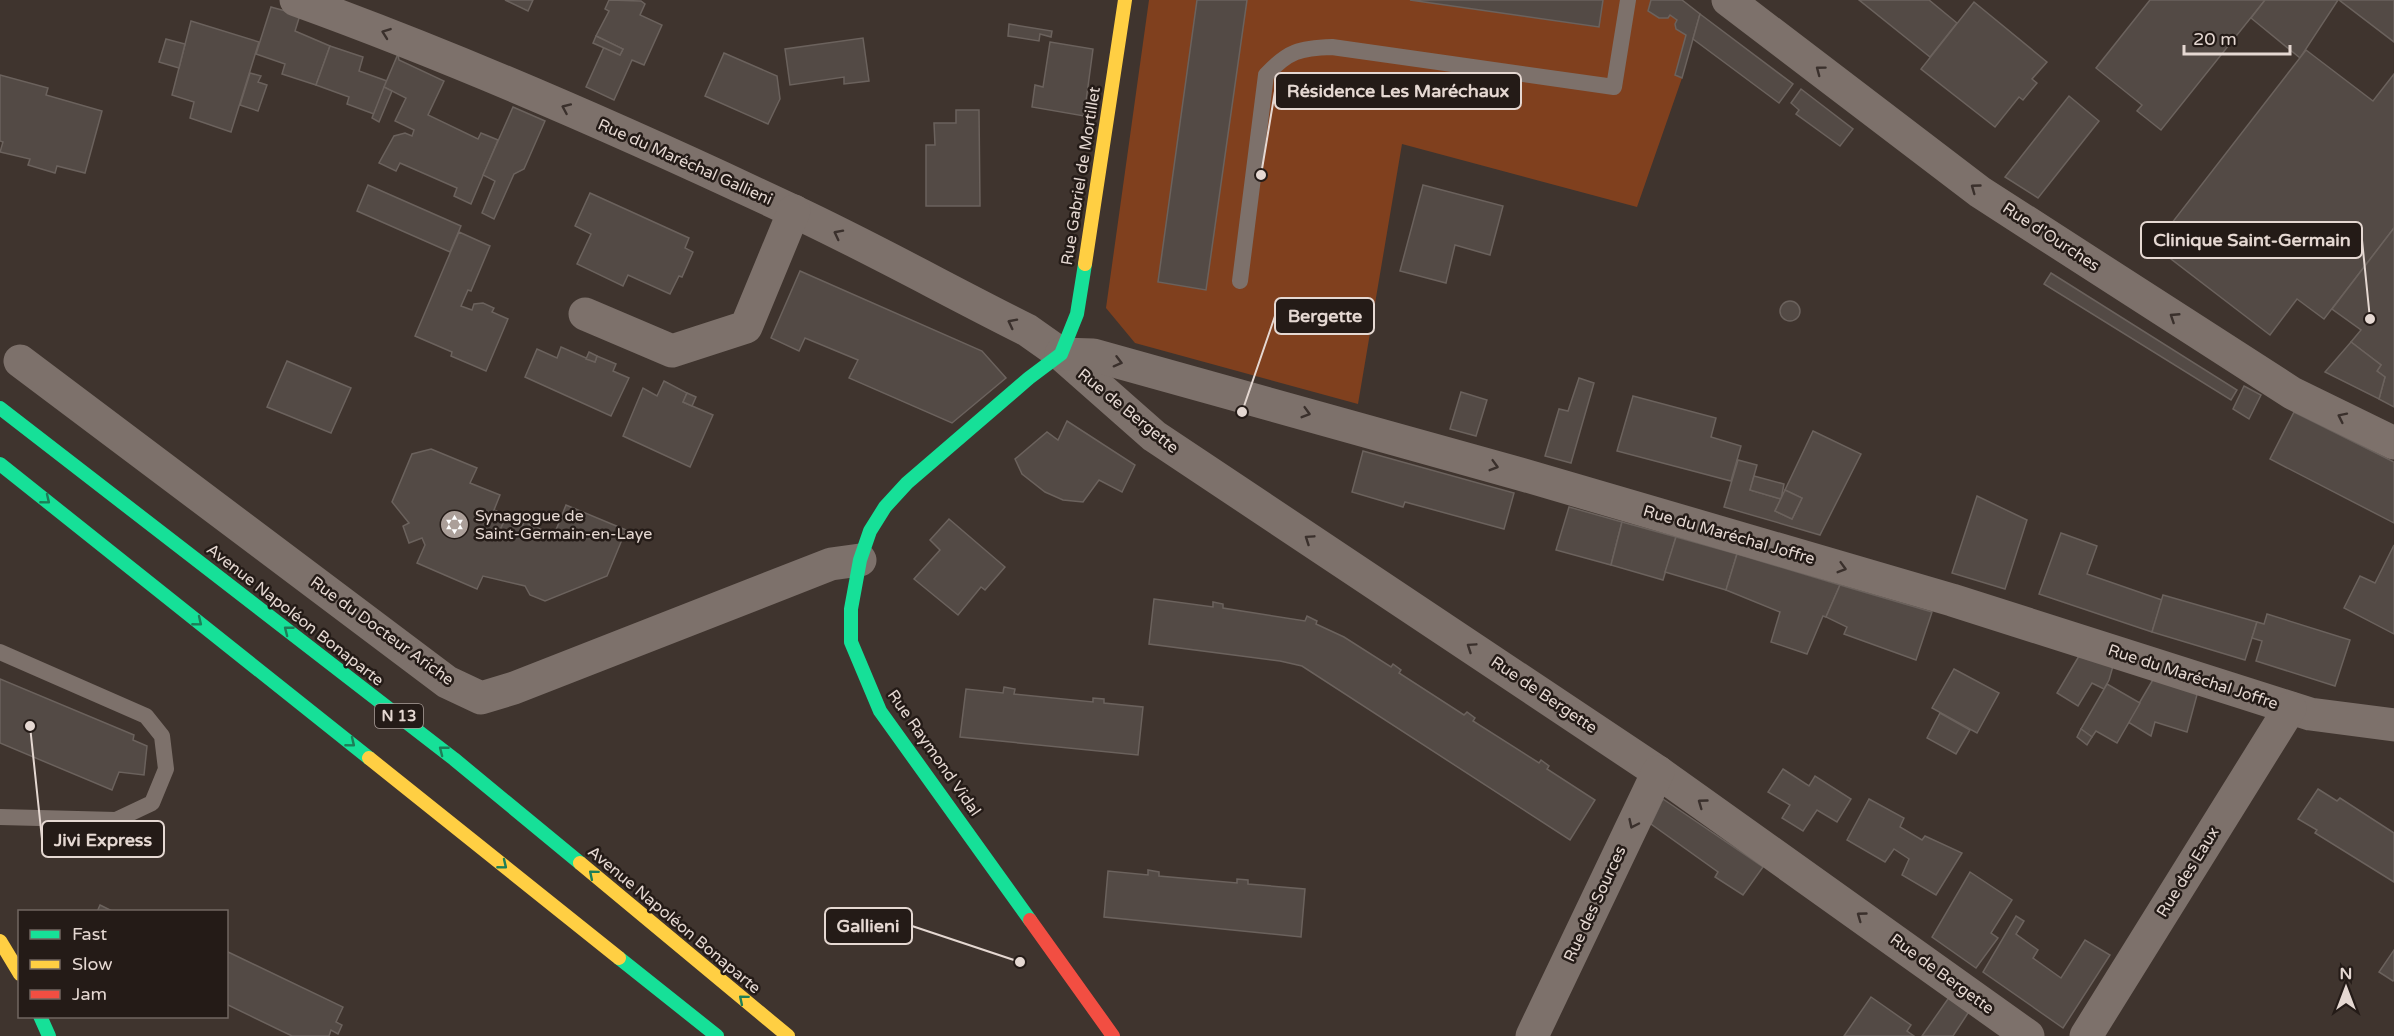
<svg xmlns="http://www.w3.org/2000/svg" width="2394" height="1036" viewBox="0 0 2394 1036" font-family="'Varela Round',sans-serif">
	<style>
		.green { fill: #80401e }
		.building { fill: #534a45; stroke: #6b625d; stroke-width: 1.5 }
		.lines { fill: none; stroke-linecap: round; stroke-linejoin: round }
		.lane { stroke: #7d716b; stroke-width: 16 }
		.street { stroke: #7d716b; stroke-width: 33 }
		.fast { stroke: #16e098; stroke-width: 14 }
		.slow { stroke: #ffcf43; stroke-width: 14 }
		.jam { stroke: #f24e42; stroke-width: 14 }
		.oneway { stroke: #3a302c }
		.oneway2 { stroke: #1d7e58 }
		.labels { text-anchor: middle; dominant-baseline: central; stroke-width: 5; stroke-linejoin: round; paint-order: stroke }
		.shield { fill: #241b17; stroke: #ab9f9a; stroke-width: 1.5 }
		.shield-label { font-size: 15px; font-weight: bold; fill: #e5d8d2 }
		.street-label { font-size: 16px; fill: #e5d8d2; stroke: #241b17 }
		.poi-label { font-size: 16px; fill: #e5d8d2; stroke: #241b17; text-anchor: start }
		.leader { fill: none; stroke: #e5d8d2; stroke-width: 2 }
		.callout-dot { fill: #e5d8d2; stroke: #241b17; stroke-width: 2 }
		.callout { fill: #241b17; stroke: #e5d8d2; stroke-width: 2 }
		.callout-label { font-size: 18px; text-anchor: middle; font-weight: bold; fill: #e5d8d2 }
	</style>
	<rect width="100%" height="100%" fill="#3f342e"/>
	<polygon class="green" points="1149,0 1682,0 1700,14 1682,78 1637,207 1402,144 1358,404 1135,343 1106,308"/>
	<g class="building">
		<polygon points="505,0 533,0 528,11"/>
		<polygon points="609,0 641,1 645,4 640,15 662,25 644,65 632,60 614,100 586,87 604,47 620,55 623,49 596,36 609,11 605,9"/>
		<polygon points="1197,0 1247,0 1206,290 1158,282"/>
		<polygon points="1410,0 1603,0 1599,27"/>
		<polygon points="1651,0 1682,0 1700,14 1682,78 1675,75 1686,35 1676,29 1675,24 1677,20 1670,15 1668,18 1659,18 1648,11"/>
		<polygon points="1859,0 1929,0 1957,23 1930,57"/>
		<polygon points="2150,0 2265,0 2161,130 2137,111 2142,105 2096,68"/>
		<polygon points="2265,0 2338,0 2300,58 2251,18"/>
		<polygon points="2339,0 2394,0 2394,42"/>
		<polygon points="1974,2 2047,62 2032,79 2037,83 2023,100 2019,97 1995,127 1921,69"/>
		<polygon points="271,7 300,15 295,31 330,46 316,85 282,74 285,64 256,54"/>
		<polygon points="1700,14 1793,84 1779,103 1693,39"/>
		<polygon points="191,21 259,42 231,132 190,118 194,102 172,95"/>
		<polygon points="1009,24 1052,31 1051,37 1040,34 1039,41 1008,36"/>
		<polygon points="596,36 623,49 620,55 593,43"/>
		<polygon points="863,38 869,81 844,84 844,77 790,85 785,49"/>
		<polygon points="166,39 185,44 179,68 159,62"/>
		<polygon points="1050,42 1093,49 1084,116 1032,107 1035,85 1043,87"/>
		<polygon points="330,46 363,57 359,71 387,81 374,114 347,104 349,97 316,85"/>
		<polygon points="2306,50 2373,101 2394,74 2394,228 2324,319 2297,299 2270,335 2154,246"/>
		<polygon points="724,53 777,76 780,99 768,124 705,96"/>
		<polygon points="398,54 399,60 444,81 428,115 478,139 481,133 498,140 471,204 454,196 457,188 400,163 396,171 379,163 394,136 405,133 412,136 414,130 395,121 406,98 384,87"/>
		<polygon points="250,73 261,76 258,82 267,85 258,111 240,105"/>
		<polygon points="0,75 48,88 46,95 102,111 85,173 57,166 55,173 28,165 30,159 0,152 3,142 0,141"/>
		<polygon points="384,87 392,91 379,122 372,118"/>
		<polygon points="1801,89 1853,129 1840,146 1796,114 1799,110 1791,103"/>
		<polygon points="2069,96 2099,121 2038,198 2005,177"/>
		<polygon points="513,107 545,121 524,169 514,174 494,219 482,213 495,181 483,175"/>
		<polygon points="956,110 979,110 980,206 926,206 926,145 935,145 934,123 956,123"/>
		<polygon points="368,185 461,226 450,252 357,211"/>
		<polygon points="1423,185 1503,206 1490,255 1455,245 1446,283 1400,271"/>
		<polygon points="590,193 689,238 685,248 693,252 682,277 679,276 670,294 628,275 623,286 577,264 591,234 575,226"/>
		<polygon points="2394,228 2394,407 2379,399 2385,377 2377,371 2381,365 2351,342 2361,330 2332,309"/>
		<polygon points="459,232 490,246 471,291 468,290 461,306 472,310 474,304 483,303 494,308 492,312 508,319 486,371 451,356 452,352 415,336"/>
		<polygon points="800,271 982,351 1006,378 952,423 849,378 858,360 805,338 799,351 771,338"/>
		<polygon points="2051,273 2237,390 2231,400 2044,284"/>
		<circle cx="1790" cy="311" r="10"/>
		<polygon points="2351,342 2381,365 2377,371 2385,377 2379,399 2325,372"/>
		<polygon points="561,347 595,362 597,356 616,364 613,371 629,378 611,416 525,377 537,349 557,358"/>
		<polygon points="589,352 597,356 595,362 586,359"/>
		<polygon points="287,361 351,388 331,433 267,407"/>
		<polygon points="1579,378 1594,383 1571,463 1545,456 1559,409 1568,411"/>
		<polygon points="664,381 687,393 683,402 713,415 690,467 623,436 643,388 657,396"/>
		<polygon points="2244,386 2261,395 2249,419 2233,409"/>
		<polygon points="1461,392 1487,400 1476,436 1450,429"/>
		<polygon points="687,393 696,397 692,406 683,402"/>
		<polygon points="1633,396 1716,418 1711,437 1741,446 1731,481 1617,451"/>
		<polygon points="2294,412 2394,462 2394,523 2270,459"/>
		<polygon points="1067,421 1135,465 1122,492 1099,480 1083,502 1063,500 1045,492 1022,474 1015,459 1047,432 1058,440"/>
		<polygon points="1813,431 1861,454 1820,535 1724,507 1738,460 1757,465 1750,490 1781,499 1775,511 1792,519 1802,498 1785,490"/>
		<polygon points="431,449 477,468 470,483 500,495 494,510 507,515 500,530 518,537 524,522 554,535 566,505 626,530 607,576 545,601 530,595 525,586 483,576 477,589 417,563 425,545 422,538 409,543 403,526 409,523 392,502 412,454"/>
		<polygon points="1363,451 1514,493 1504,529 1405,502 1403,507 1352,492"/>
		<polygon points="1754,476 1784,484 1781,499 1750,490"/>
		<polygon points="1785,490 1802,498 1792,519 1775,511"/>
		<polygon points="1977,496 2027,520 2005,589 1952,573"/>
		<polygon points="1569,507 1622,522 1611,565 1556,550"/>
		<polygon points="507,515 524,522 518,537 500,530"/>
		<polygon points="949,519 1005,567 985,590 981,587 958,615 914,579 940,550 930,540"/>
		<polygon points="1622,522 1676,537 1663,580 1611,565"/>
		<polygon points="2061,533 2097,546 2087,574 2162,600 2152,632 2039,594"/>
		<polygon points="1676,537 1737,554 1726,590 1665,572"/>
		<polygon points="2394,545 2394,634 2344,608 2360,576 2375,583"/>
		<polygon points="1737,554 1840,585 1826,617 1823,616 1807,654 1771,642 1780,612 1726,590"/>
		<polygon points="1840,585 1932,612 1916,660 1844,634 1847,627 1826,617"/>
		<polygon points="2163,595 2257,622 2245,660 2152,632"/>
		<polygon points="1154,599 1213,607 1213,602 1223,604 1223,608 1305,621 1307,616 1317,621 1316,624 1344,637 1391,667 1393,664 1401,670 1399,673 1464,715 1467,712 1475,718 1473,721 1539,763 1541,760 1549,766 1547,769 1595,800 1570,840 1302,666 1280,661 1149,644"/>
		<polygon points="2267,614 2350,640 2335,686 2256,661 2262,641 2252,638 2257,622 2264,624"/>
		<polygon points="2079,656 2113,666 2109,680 2104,689 2092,683 2078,706 2057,693"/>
		<polygon points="1954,669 1999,693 1977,733 1932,708"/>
		<polygon points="2154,678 2198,691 2187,732 2155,722 2151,736 2128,722"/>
		<polygon points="0,679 134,735 133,740 147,746 144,775 119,772 112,790 0,743"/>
		<polygon points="2107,684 2140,703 2117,743 2096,731 2092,737 2081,729"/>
		<polygon points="1004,687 1015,689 1014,694 1093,702 1093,698 1104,699 1104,703 1143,707 1138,755 960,737 966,689 1003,693"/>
		<polygon points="1940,713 1970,730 1956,754 1927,738"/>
		<polygon points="2081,729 2092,737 2087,745 2077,737"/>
		<polygon points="1783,769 1809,786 1815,776 1851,799 1837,822 1817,810 1803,831 1782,818 1790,805 1768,792"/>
		<polygon points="2318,789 2337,801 2340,798 2394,833 2394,882 2315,833 2317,830 2298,819"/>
		<polygon points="1663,799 1763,867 1743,895 1715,877 1718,872 1651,824"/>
		<polygon points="1869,799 1904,818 1900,827 1922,840 1925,836 1962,853 1936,895 1902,875 1909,859 1894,849 1885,862 1847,840"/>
		<polygon points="1148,870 1159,872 1159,876 1237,883 1237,879 1248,880 1248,884 1305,889 1301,937 1104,917 1108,871 1148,875"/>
		<polygon points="1970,872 2012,900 1991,933 1998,938 1976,968 1932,937"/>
		<polygon points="100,905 114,912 97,912"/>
		<polygon points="2016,916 2024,921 2016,934 2038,950 2033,958 2061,978 2085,940 2110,955 2063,1028 1983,972"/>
		<polygon points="2394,950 2394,980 2393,981 2379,972"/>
		<polygon points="226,951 343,1007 336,1022 342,1025 338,1034 331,1030 329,1036 292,1036 226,1004"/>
		<polygon points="1950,996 1970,1010 1953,1036 1922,1036"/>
		<polygon points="1871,997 1911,1025 1907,1031 1914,1036 1844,1036"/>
	</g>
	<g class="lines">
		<g class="lane">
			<path d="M1240,281l26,-206c22,-24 34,-27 66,-28l282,40 14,-87"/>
			<polyline points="0,652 146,716 162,736 166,769 152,803 116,820 0,817"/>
		</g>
		<g class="street">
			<path d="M296,0c169,61 334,134 497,211 79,37 156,80 234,119l34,24 93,82 504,336 370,264"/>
			<polyline points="1728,0 1980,192 2292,393 2394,443"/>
			<polyline points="585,314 672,351 746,327 794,211"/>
			<polyline points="1061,354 1093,355 1520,474 1952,600 2310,714 2394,725"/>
			<polyline points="20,361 447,682 481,698 514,688 831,564 860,560"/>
			<polyline points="1532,1036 1658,772"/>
			<polyline points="2086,1036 2290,708"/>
		</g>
		<g class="fast">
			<polyline points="0,408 454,759 580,863"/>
			<polyline points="0,464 369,758"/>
			<polyline points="1030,920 880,711 851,642 851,609 860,560 870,531 885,507 907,483 1029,378 1061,354 1077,314 1085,264"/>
			<polyline points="619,958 717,1036"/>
			<polyline points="40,1016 49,1036"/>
		</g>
		<g class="slow">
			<polyline points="1085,264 1125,0"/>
			<polyline points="369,758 619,958"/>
			<polyline points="580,863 788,1036"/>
			<polyline points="0,941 20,974"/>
		</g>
		<polyline class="jam" points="1030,920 1113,1036"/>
	</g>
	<defs><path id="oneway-chevron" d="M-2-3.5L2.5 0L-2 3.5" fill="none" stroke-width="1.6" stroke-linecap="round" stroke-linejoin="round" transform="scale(1.5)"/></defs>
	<g class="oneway">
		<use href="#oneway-chevron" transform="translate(386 33) rotate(-160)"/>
		<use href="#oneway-chevron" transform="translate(1820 70) rotate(-143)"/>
		<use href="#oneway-chevron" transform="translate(566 108) rotate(-156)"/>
		<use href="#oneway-chevron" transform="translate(1975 188) rotate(-144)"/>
		<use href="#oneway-chevron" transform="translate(838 234) rotate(-153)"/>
		<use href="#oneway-chevron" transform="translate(2174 317) rotate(-147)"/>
		<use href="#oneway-chevron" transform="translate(1012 323) rotate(-153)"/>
		<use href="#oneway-chevron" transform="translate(1118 362) rotate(15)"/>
		<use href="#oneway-chevron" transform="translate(1306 413) rotate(16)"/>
		<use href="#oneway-chevron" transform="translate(2342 417) rotate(-154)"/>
		<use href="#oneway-chevron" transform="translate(1494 466) rotate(16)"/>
		<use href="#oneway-chevron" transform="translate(1309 539) rotate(-146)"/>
		<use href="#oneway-chevron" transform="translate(1842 568) rotate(16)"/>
		<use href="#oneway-chevron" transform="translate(1471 647) rotate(-146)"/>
		<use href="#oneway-chevron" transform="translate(1702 803) rotate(-144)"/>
		<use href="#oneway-chevron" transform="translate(1633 824) rotate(115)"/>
		<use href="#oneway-chevron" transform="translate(1861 916) rotate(-144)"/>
	</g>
	<g class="oneway2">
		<use href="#oneway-chevron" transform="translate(46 500) rotate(39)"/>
		<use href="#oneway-chevron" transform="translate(198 622) rotate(39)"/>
		<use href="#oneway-chevron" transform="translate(288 630) rotate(-142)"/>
		<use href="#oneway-chevron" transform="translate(351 743) rotate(39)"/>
		<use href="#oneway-chevron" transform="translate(443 750) rotate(-142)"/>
		<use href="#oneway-chevron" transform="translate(503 865) rotate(39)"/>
		<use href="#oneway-chevron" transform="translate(593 874) rotate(-140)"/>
		<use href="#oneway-chevron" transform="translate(743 999) rotate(-140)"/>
	</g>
	<defs>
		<symbol id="synagogue-disc" viewBox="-11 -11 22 22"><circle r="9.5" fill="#ab9f99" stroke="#241b17"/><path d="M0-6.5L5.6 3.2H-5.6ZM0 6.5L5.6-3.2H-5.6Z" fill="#fff"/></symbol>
	</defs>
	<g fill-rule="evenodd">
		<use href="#synagogue-disc" x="438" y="508" width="33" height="33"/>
	</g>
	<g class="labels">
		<rect class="shield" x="375" y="704" width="48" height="24" rx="4.5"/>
		<g class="shield-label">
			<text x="399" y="716">N 13</text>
		</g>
		<g class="street-label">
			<text transform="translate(685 162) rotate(24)">Rue du Maréchal Gallieni</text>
			<text transform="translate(1081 176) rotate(-81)">Rue Gabriel de Mortillet</text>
			<text transform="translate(2051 237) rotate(33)">Rue d'Ourches</text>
			<text transform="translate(1128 411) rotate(39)">Rue de Bergette</text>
			<text transform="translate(1729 535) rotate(16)">Rue du Maréchal Joffre</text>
			<text transform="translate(295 615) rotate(38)">Avenue Napoléon Bonaparte</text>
			<text transform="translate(382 631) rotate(36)">Rue du Docteur Ariche</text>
			<text transform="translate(2193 677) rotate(18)">Rue du Maréchal Joffre</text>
			<text transform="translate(1544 695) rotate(34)">Rue de Bergette</text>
			<text transform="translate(934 753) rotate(55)">Rue Raymond Vidal</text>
			<text transform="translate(2188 872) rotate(-58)">Rue des Eaux</text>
			<text transform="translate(1595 904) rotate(-65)">Rue des Sources</text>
			<text transform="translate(674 920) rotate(40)">Avenue Napoléon Bonaparte</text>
			<text transform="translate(1942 974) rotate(36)">Rue de Bergette</text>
		</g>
		<g class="poi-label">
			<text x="475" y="516">Synagogue de<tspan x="475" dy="18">Saint-Germain-en-Laye</tspan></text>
		</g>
	</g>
	<path class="leader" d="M1261 175L1275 91M2370 319L2362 240M1242 412L1275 316M30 726L42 839M1020 962L912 926"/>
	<g class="callout-dot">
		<circle cx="1261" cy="175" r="6"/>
		<circle cx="2370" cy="319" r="6"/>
		<circle cx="1242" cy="412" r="6"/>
		<circle cx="30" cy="726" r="6"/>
		<circle cx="1020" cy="962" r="6"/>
	</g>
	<g class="callout">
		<rect x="1275" y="73" width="246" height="36" rx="6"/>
		<rect x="2141" y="222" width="221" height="36" rx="6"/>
		<rect x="1275" y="298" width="99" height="36" rx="6"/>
		<rect x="42" y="821" width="122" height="36" rx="6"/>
		<rect x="825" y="908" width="87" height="36" rx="6"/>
	</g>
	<g class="callout-label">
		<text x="1398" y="97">Résidence Les Maréchaux</text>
		<text x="2252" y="246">Clinique Saint-Germain</text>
		<text x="1325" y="322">Bergette</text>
		<text x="103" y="846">Jivi Express</text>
		<text x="868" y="932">Gallieni</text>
	</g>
	<rect x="18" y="910" width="210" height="108" fill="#241b17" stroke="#716762" stroke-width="1.5"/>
	<rect x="30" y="930" width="30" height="9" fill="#16e098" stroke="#716762" stroke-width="1.5"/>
	<text x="72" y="940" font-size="18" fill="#e5d8d2">Fast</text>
	<rect x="30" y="960" width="30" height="9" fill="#ffcf43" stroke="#716762" stroke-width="1.5"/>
	<text x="72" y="970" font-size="18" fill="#e5d8d2">Slow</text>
	<rect x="30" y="990" width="30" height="9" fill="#f24e42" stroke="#716762" stroke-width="1.5"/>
	<text x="72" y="1000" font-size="18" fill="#e5d8d2">Jam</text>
	<g transform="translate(2346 988)" stroke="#241b17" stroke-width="4.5" paint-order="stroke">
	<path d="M0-4.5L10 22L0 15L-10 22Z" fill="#e5d8d2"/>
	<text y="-9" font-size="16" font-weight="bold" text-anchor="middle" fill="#e5d8d2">N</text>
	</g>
	<path d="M2184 45v9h106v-9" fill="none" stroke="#e5d8d2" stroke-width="3"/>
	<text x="2193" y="45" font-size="18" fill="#e5d8d2" stroke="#241b17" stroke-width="4.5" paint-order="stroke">20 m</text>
</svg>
